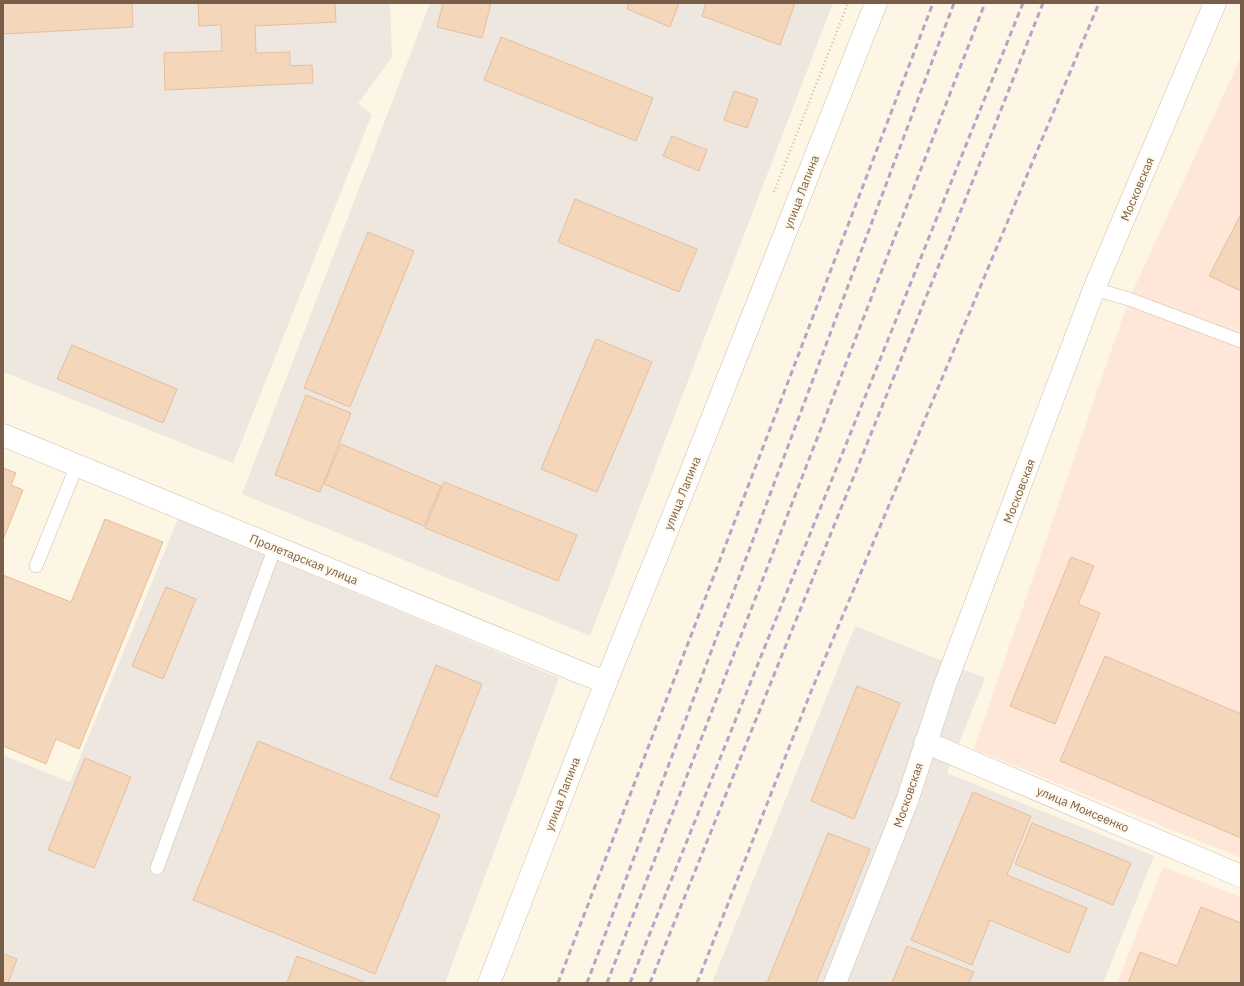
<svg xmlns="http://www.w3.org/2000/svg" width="1244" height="986" viewBox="0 0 1244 986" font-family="'IBM Plex Sans',sans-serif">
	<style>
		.commercial { fill: #fee7d8 }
		.industrial { fill: #ede7df }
		.building { fill: #f4d6bb; stroke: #e7be9b }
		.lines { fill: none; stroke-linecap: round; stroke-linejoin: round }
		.service-casing { stroke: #cfbeab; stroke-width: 14 }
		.minor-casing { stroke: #cfbeab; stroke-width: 23 }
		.path { stroke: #d9ba9e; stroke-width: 2.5; stroke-dasharray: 1 3; stroke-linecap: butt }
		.service { stroke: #fff; stroke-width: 13 }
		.minor { stroke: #fff; stroke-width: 22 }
		.rail { stroke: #baa3c8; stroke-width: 3; stroke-dasharray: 6 4; stroke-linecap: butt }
		.labels { text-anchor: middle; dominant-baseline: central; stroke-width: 4; stroke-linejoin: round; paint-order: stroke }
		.street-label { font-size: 12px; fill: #785d49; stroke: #fff9ec }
	</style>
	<rect width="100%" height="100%" fill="#fdf6e5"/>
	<g class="commercial">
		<polygon points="1241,57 1241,858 974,749 1129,299"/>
		<polygon points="1163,867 1241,897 1241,983 1117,983"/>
	</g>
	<g class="industrial">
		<polygon points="3,3 390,3 392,57 358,104 372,114 233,463 3,372"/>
		<polygon points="430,3 833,3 590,636 242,494"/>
		<polygon points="178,519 559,678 445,983 3,983 3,755 70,782"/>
		<polygon points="855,626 985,678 947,773 1154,856 1103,983 712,983"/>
	</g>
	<g class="building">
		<polygon points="3,3 132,3 133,27 3,34"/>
		<polygon points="198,3 335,3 336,22 255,26 256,53 290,52 290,66 312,65 313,83 165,90 164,53 222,51 221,25 199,26"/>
		<polygon points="443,3 491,3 482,38 437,27"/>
		<polygon points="629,3 679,3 670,27 627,9"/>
		<polygon points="706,3 795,3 780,45 702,16"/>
		<polygon points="501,37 653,98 636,141 484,80"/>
		<polygon points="734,91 758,99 747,128 724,120"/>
		<polygon points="672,136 707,150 699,171 663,156"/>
		<polygon points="575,199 697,249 679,292 558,242"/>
		<polygon points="1241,214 1241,291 1209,276"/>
		<polygon points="368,232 414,251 350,407 304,388"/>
		<polygon points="596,339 652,362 597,492 541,469"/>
		<polygon points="72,345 177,389 163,423 57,379"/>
		<polygon points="306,395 351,413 320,492 275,475"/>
		<polygon points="341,444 441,486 424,526 324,484"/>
		<polygon points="3,468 16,473 11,485 23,490 3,540"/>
		<polygon points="444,482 577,535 558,581 425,528"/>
		<polygon points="105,519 163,542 79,749 56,739 46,764 3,746 3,575 71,602"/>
		<polygon points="1071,557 1094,566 1078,604 1100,613 1055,724 1010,706"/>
		<polygon points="166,587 196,599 163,679 132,666"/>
		<polygon points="1105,656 1241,714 1241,838 1060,761"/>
		<polygon points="436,665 482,684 437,797 390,779"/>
		<polygon points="857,686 900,703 854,819 811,801"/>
		<polygon points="258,741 440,815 375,974 193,900"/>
		<polygon points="85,758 131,777 94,868 48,850"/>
		<polygon points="973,792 1031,816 1007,875 1087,908 1069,953 990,920 972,965 911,940"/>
		<polygon points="1032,823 1131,863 1113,905 1015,864"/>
		<polygon points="828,833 870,849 816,983 767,983"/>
		<polygon points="1201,907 1241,923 1241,983 1128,983 1140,952 1177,966"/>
		<polygon points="907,946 974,972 969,983 892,983"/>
		<polygon points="3,954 17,959 8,983 3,983"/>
		<polygon points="297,956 367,983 287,983"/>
	</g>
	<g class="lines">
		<defs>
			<g id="service">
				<polyline points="1094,289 1129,299 1241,341"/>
				<polyline points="36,566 77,465"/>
				<polyline points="157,868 275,547"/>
			</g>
			<g id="minor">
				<polyline points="3,435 584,674 606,682"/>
				<polyline points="925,743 939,748 1241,876"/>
				<polyline points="489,983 606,682 690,474 876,3"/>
				<polyline points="835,983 907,801 945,685 1094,289 1215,3"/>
			</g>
		</defs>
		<use href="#service" class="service-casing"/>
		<use href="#minor" class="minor-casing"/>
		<polyline class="path" points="774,192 848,3"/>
		<use href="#service" class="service"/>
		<use href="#minor" class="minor"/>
		<g class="rail">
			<polyline points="558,983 933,3"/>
			<polyline points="587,983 954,3"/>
			<polyline points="607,983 985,3"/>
			<polyline points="630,983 1023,3"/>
			<polyline points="650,983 986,148 1043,3"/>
			<polyline points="697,983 810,694 1099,3"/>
		</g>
	</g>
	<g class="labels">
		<g class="street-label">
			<text transform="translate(1137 189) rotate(-67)">Московская</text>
			<text transform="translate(801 192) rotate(-69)">улица Лапина</text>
			<text transform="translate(1019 491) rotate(-69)">Московская</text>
			<text transform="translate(682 493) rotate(-68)">улица Лапина</text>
			<text transform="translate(304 559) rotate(22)">Пролетарская улица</text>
			<text transform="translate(562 794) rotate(-69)">улица Лапина</text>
			<text transform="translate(908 795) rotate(-71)">Московская</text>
			<text transform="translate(1083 809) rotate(23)">улица Моисеенко</text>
		</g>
	</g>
	<rect width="1244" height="986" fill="none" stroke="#785d49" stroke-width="8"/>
</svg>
